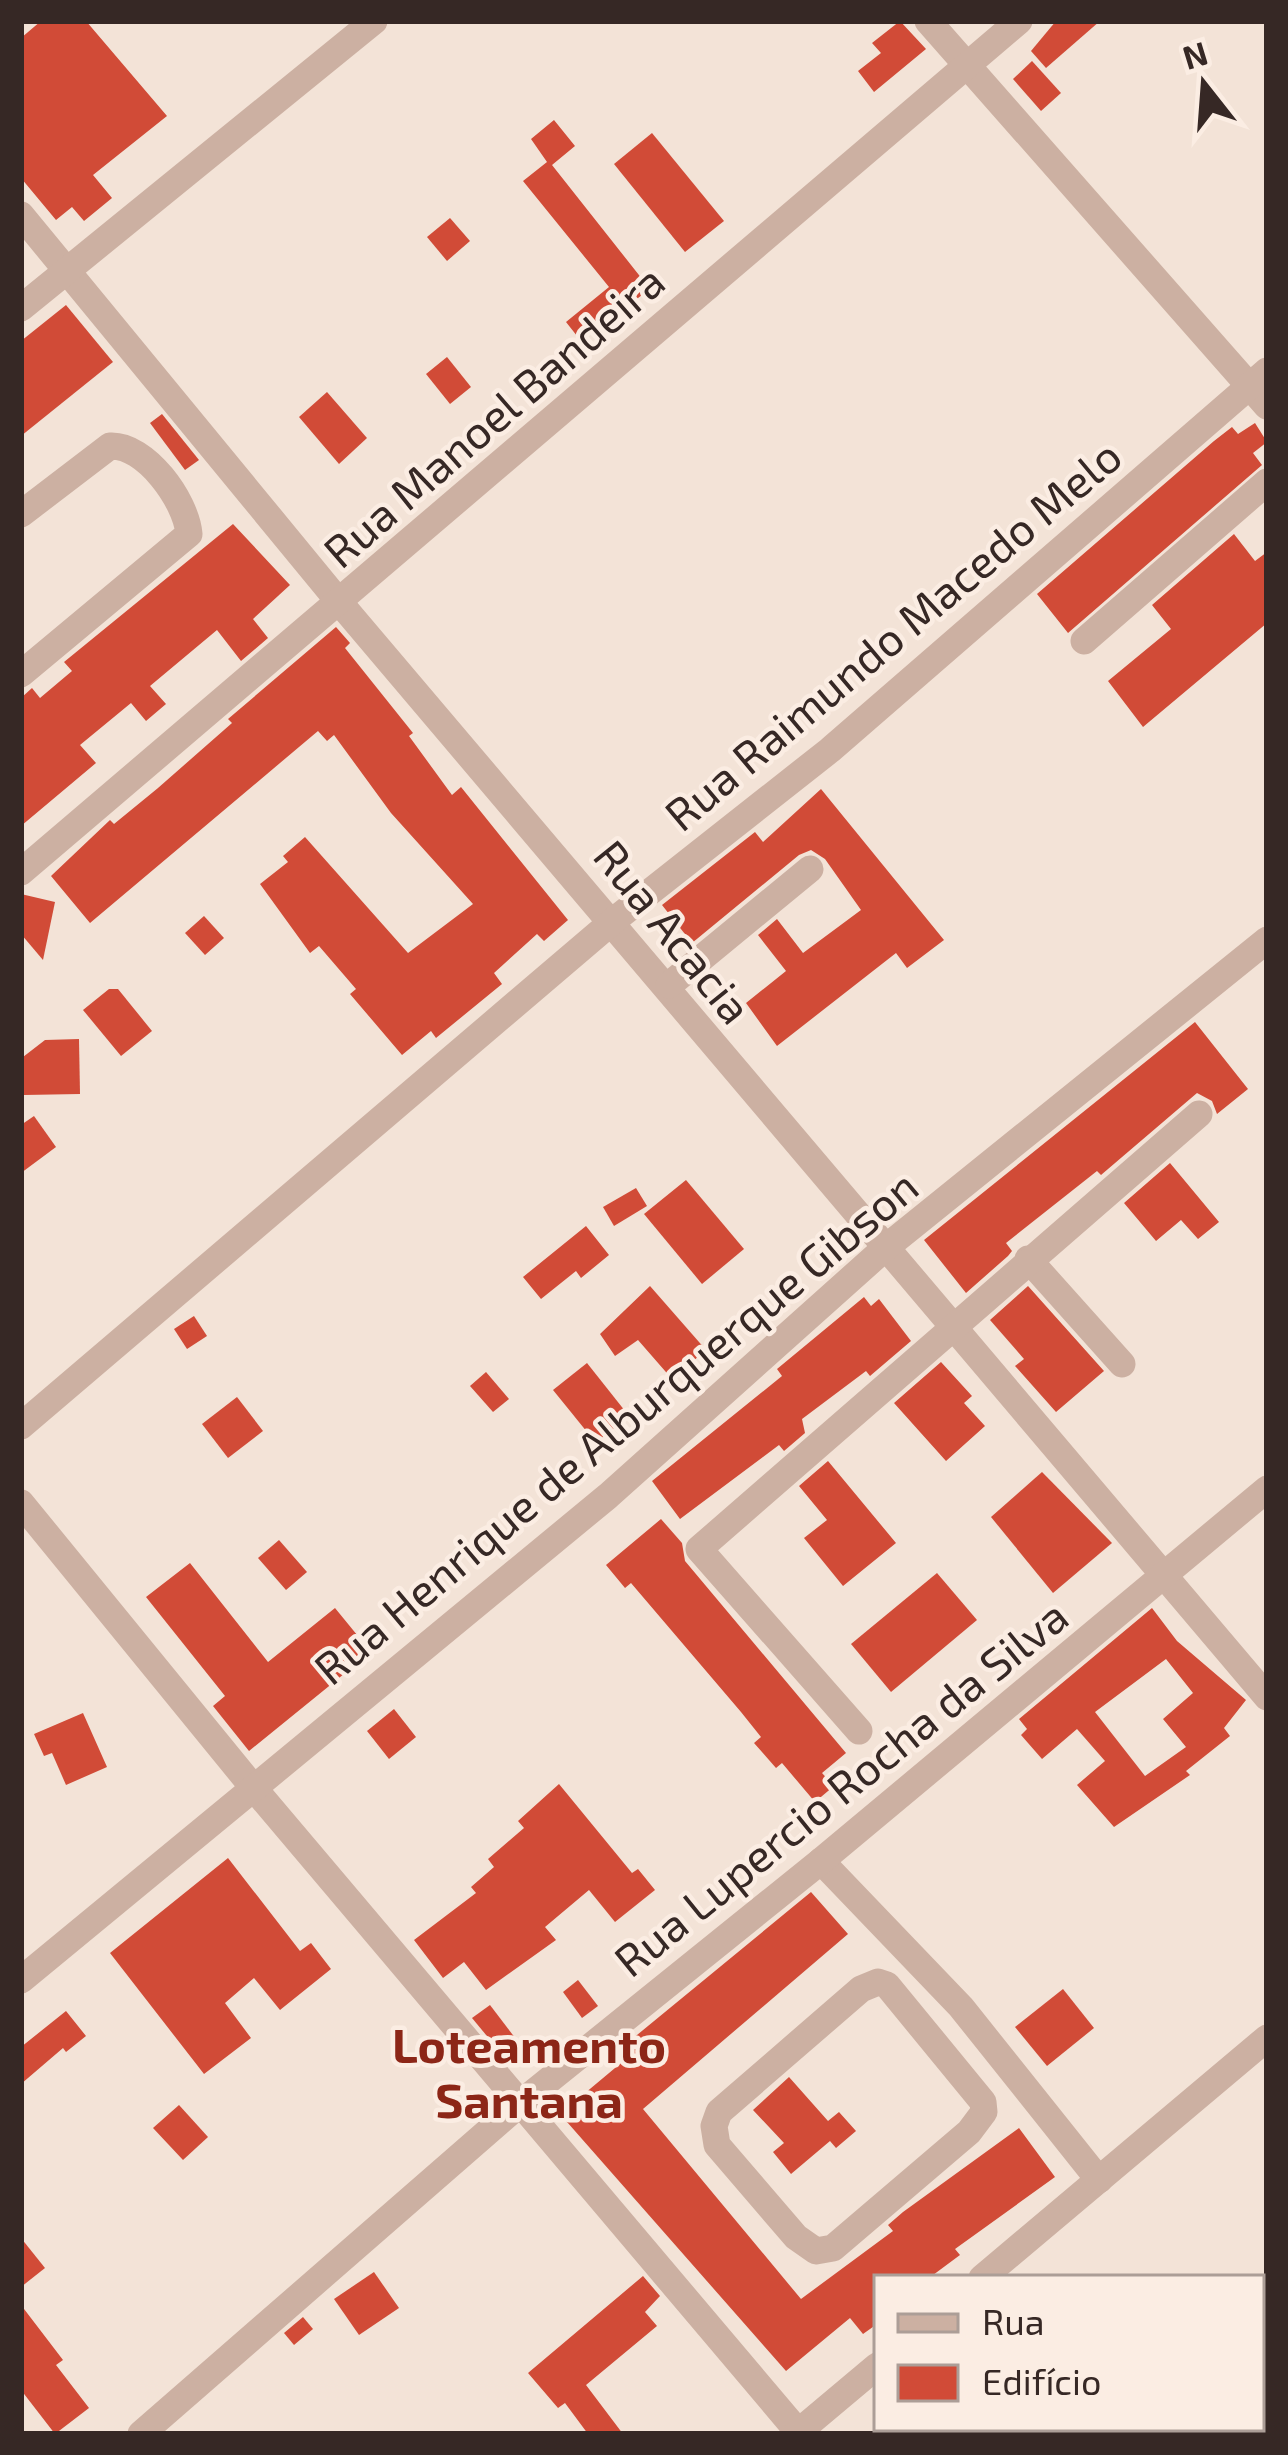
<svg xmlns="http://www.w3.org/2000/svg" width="1288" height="2455" viewBox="0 0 1288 2455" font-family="'Exo 2',sans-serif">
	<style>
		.building { fill: #d14b37; fill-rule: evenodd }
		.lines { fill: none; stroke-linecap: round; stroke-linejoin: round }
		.minor { stroke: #ccb0a2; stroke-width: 27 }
		.labels { text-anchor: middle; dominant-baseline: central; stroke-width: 9; stroke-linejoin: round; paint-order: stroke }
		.street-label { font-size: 45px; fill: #362825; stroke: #fbede3 }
		.neighbourhood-label { font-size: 48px; font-weight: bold; fill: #8c2617; stroke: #fbede3 }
	</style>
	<rect width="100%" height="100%" fill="#f3e3d7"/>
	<g class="building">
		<polygon points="41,21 86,21 167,116 93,175 112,198 84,221 72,207 56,220 21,178 21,38"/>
		<polygon points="900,21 926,49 874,92 858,71 881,53 872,43"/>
		<polygon points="1056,21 1100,21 1046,68 1031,51"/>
		<polygon points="1032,61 1061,93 1041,111 1013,79"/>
		<polygon points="554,120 575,146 552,165 650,289 581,341 566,322 609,287 523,181 547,162 531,139"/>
		<polygon points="652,133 724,221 685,252 614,164"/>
		<polygon points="450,218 470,241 447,261 427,237"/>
		<polygon points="66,305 113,362 21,436 21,341"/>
		<polygon points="447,357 471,387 450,404 426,374"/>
		<polygon points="327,392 367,438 339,464 299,417"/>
		<polygon points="162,414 199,460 185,470 150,423"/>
		<polygon points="1255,423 1267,442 1253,453 1262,465 1068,633 1037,594 1214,441 1232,427 1238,434"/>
		<polygon points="233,524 290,585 253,619 268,638 241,661 217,630 150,686 166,704 146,721 131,703 80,745 96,763 21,826 21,698 32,688 40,698 72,671 64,662"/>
		<polygon points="1234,534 1255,561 1267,552 1267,623 1143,727 1108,681 1171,629 1152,605"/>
		<polygon points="336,627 350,643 345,648 413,733 409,736 452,795 461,787 568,920 544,941 537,934 494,973 502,984 436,1038 431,1031 402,1055 350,994 356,989 319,946 310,953 260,884 288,862 283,856 305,837 408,953 473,904 391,813 334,735 327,741 318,731 90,923 51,876 110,820 114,824 158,788 232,723 228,719"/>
		<polygon points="821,789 944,940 907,968 896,953 777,1046 746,1003 786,971 758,935 777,919 803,953 861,910 825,859 811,850 799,855 692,943 662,905 755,832 763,842"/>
		<polygon points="21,894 55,902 43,960 21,934"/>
		<polygon points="204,916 224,938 205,955 185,933"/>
		<polygon points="109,989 118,989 152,1031 121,1056 83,1010"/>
		<polygon points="1195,1022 1248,1089 1217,1114 1212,1101 1197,1093 1101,1175 1097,1171 1006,1243 1012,1251 1008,1256 966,1293 924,1240"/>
		<polygon points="79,1039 80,1094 24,1095 23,1057 45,1040"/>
		<polygon points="34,1116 56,1147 21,1173 21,1125"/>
		<polygon points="1170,1163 1219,1222 1198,1239 1181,1220 1156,1241 1124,1203"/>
		<polygon points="686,1180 744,1249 702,1284 644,1214"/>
		<polygon points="636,1188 647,1206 614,1226 603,1207"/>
		<polygon points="586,1226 609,1255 581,1278 576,1271 541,1299 523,1277"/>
		<polygon points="650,1286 706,1350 672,1379 638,1340 615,1356 600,1334"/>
		<polygon points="1028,1286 1104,1371 1056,1412 1015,1366 1024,1359 990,1320"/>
		<polygon points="864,1297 871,1306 879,1299 911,1341 870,1376 866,1371 802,1419 805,1433 784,1451 779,1445 680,1519 652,1481 782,1376 777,1369"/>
		<polygon points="194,1316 207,1336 187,1349 174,1329"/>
		<polygon points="941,1362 972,1396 964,1403 985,1426 946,1461 894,1403"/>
		<polygon points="587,1363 629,1416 596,1443 553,1390"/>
		<polygon points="486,1372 509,1399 493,1412 470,1386"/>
		<polygon points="237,1397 263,1431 228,1458 202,1424"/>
		<polygon points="828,1461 896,1543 843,1586 804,1538 827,1520 799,1486"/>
		<polygon points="1042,1472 1112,1543 1053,1593 991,1517"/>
		<polygon points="661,1519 682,1543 685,1561 846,1753 822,1773 834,1786 815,1802 782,1763 776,1768 754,1743 761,1737 741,1712 631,1583 625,1588 606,1565"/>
		<polygon points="279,1540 307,1572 286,1590 258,1558"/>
		<polygon points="190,1563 268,1662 335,1608 371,1652 249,1751 213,1706 225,1696 146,1597"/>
		<polygon points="937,1573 977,1620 891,1692 851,1644"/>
		<path d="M1152,1608l25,33 69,59 -22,28 6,8 -44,35 4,4 -76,52 -37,-42 28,-24 -28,-32 -35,30 -21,-24 6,-6 -8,-10zM1166,1659l27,34 -30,26 23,28 -41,29 -50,-64z"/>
		<polygon points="394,1709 416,1737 389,1759 367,1731"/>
		<polygon points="83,1713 107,1767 66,1785 52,1753 44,1756 34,1734"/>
		<polygon points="559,1784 632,1873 638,1869 655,1890 615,1922 589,1890 545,1927 556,1940 486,1990 464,1962 443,1978 414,1940 476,1893 471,1887 494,1867 488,1859 524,1828 518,1821"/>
		<polygon points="228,1858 300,1951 311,1943 331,1969 280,2010 254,1978 225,2003 251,2038 204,2074 110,1953"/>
		<polygon points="811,1892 848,1934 643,2109 801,2299 893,2231 888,2225 903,2212 1019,2128 1055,2177 955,2249 960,2255 929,2278 877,2278 877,2324 863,2334 850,2318 786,2371 560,2114 627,2058 620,2049"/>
		<polygon points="578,1980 598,2006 582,2018 563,1992"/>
		<polygon points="1063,1989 1094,2028 1047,2066 1015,2027"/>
		<polygon points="490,2005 522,2047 506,2059 472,2018"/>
		<polygon points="66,2011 86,2036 66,2052 63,2048 21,2084 21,2047"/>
		<polygon points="789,2077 828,2121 839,2112 856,2131 836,2148 830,2141 791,2174 773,2152 784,2143 753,2110"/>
		<polygon points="179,2105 208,2137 183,2160 153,2128"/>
		<polygon points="21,2238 45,2268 21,2287"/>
		<polygon points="374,2272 399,2308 359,2335 334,2299"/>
		<polygon points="643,2276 660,2296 645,2312 657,2326 586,2385 623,2434 588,2434 565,2403 558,2408 528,2373"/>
		<polygon points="21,2305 63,2360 56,2365 89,2408 55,2434 21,2390"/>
		<polygon points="303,2317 313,2329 294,2345 284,2333"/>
	</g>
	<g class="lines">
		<g class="minor">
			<polyline points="928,21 1267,406"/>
			<polyline points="21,215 340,603 1267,1697"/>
			<polyline points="21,308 374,21"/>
			<path d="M21,514l89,-68c35,-2 76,54 79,88l-168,140"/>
			<polyline points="1084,641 1267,482"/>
			<polyline points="21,872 1019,21"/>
			<polyline points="669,985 810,869"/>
			<polyline points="1028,1259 1122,1364"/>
			<polyline points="21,1426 613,921 830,750 1267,371"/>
			<polyline points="21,1503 252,1786 800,2434"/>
			<polyline points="859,1731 699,1549 1199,1114"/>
			<polyline points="821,1861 961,2007 1099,2180"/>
			<polyline points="21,1980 608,1496 884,1249 1267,940"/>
			<polygon points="878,1982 887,1985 983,2102 984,2112 969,2132 833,2248 816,2251 796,2237 717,2145 714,2126 719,2112 861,1989"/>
			<polyline points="982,2278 1267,2038"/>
			<polyline points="141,2434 523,2101 821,1861 1267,1489"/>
			<polyline points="796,2434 877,2366"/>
		</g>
	</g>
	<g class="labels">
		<g class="street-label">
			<text transform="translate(493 415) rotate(-41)">Rua Manoel Bandeira</text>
			<text transform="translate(892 634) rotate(-40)">Rua Raimundo Macedo Melo</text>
			<text transform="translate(674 931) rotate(51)">Rua Acacia</text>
			<text transform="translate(615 1426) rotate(-40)">Rua Henrique de Alburquerque Gibson</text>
			<text transform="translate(840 1787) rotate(-39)">Rua Lupercio Rocha da Silva</text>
		</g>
		<g class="neighbourhood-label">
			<text x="529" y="2044">Loteamento<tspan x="529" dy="55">Santana</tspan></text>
		</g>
	</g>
	<rect width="1288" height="2455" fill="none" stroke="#362825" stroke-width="48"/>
	<rect x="874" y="2275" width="390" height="156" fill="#fbede3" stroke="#ac9e97" stroke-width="3"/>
	<rect x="898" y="2314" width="60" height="18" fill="#ccb0a2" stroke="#ac9e97" stroke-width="3"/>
	<text x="982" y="2335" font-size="36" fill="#362825">Rua</text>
	<rect x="898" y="2365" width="60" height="36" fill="#d14b37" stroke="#ac9e97" stroke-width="3"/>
	<text x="982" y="2395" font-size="36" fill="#362825">Edifício</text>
	<g transform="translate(1204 84) rotate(343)" stroke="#fbede3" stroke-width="9" paint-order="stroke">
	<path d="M0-9L21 45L0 30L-21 45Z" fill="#362825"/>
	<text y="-18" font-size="33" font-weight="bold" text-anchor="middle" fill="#362825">N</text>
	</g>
</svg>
